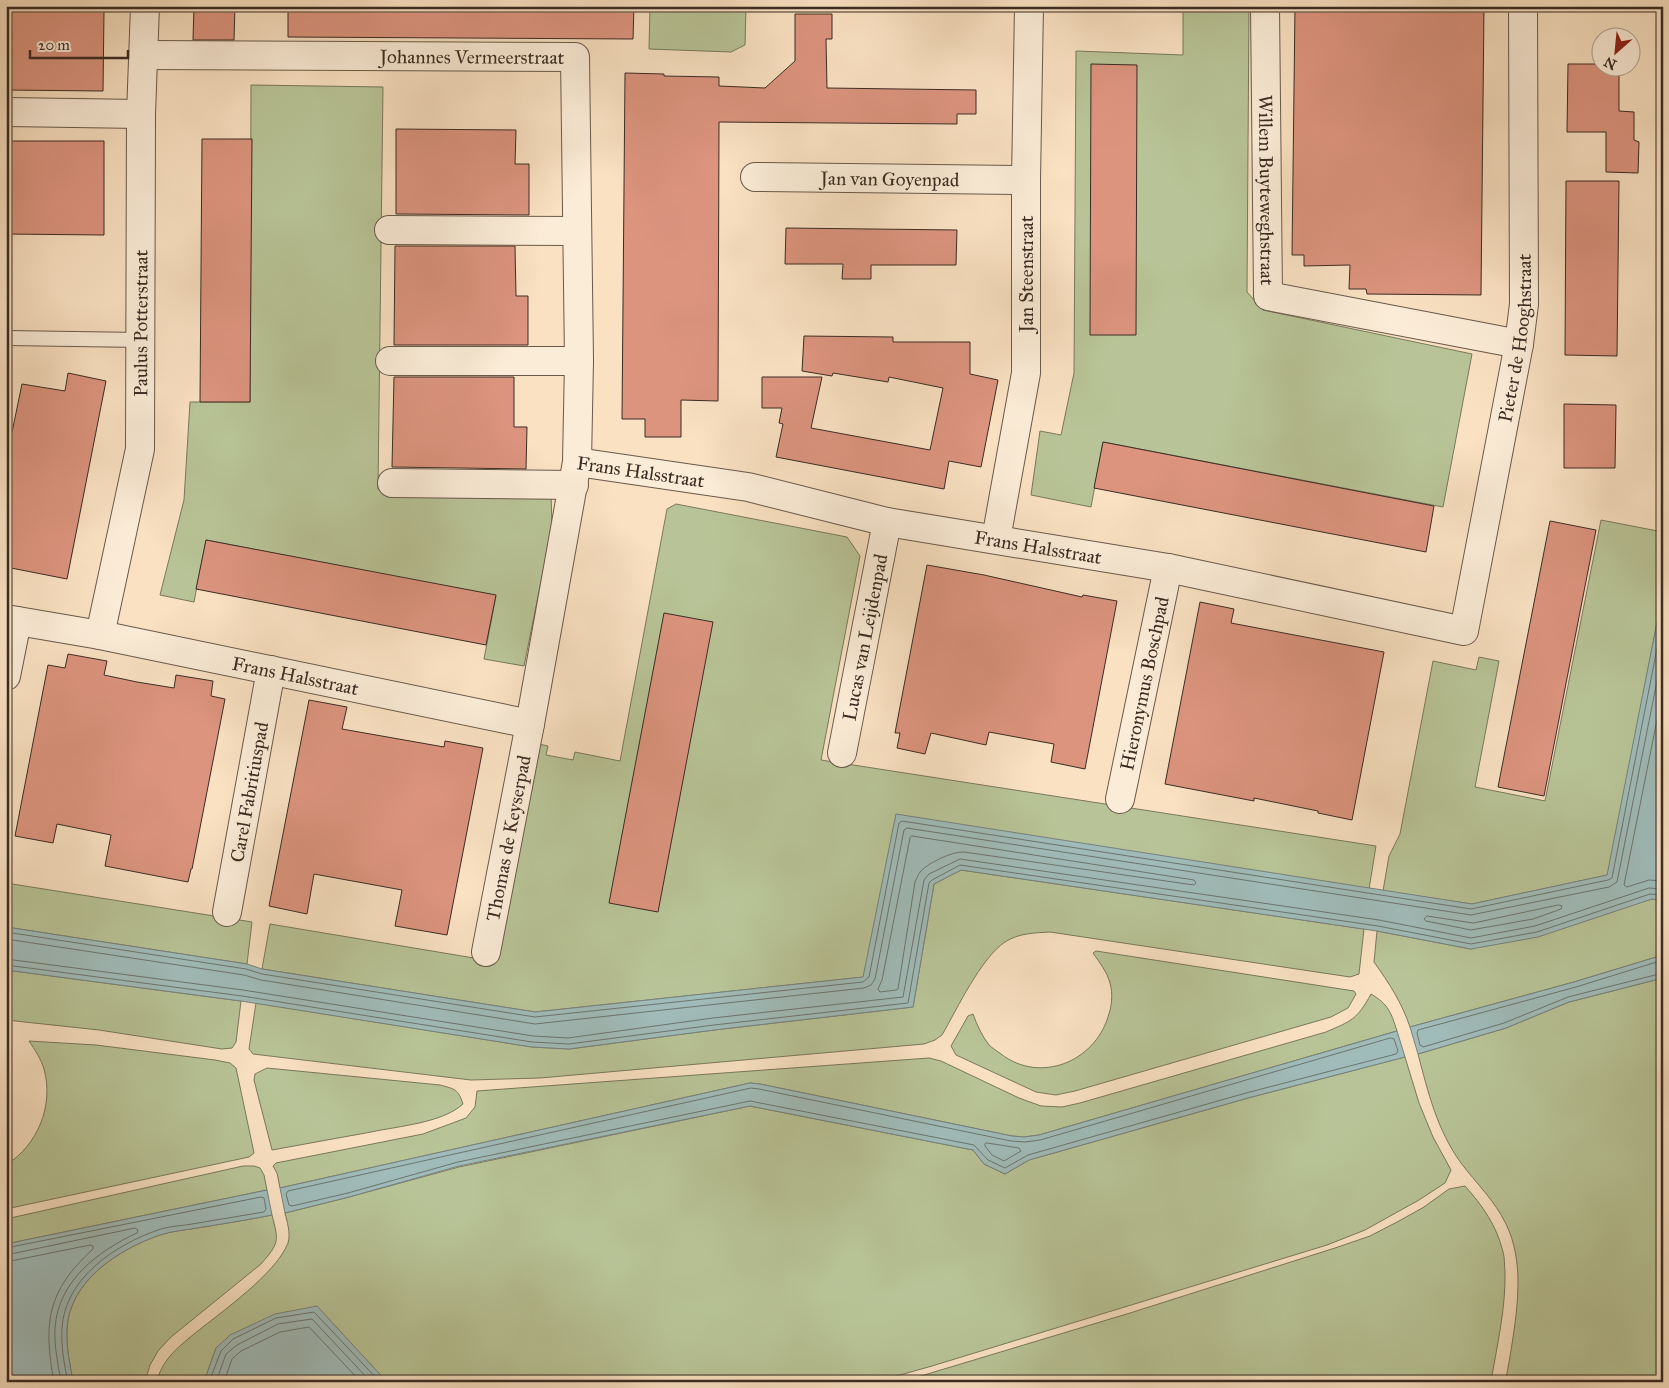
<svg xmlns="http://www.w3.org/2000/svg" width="1669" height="1388" viewBox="0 0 1669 1388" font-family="'IM FELL Great Primer',serif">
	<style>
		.green { fill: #b8c497; stroke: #79785d }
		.water { fill: #a0bcba; stroke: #77827e }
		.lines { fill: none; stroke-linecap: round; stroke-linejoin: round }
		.shore { stroke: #6d746e; stroke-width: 1 }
		.building { fill: #dc947f; stroke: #3a2c23 }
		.lane-casing { stroke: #6a594b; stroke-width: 16 }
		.street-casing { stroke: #6a594b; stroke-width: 30 }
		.lane { stroke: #fbecd7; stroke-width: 14 }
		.street { stroke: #fbecd7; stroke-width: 28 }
		.labels { text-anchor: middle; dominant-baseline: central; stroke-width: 4; stroke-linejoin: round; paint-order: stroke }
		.street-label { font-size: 19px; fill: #3a2c23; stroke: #fbecd7 }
	</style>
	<rect width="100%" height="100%" fill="#f9e1c2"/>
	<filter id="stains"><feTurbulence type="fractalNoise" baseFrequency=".004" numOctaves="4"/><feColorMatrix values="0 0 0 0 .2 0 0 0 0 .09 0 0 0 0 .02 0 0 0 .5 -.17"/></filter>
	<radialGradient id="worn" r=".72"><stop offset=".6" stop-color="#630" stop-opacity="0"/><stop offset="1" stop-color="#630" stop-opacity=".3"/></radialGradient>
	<g class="green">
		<polygon points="650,6 746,6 745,45 731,52 649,49"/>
		<polygon points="1183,6 1249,6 1247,292 1263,310 1472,354 1443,507 1103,442 1091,507 1031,495 1040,431 1061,435 1074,373 1076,51 1183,55"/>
		<polygon points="251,85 383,87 378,489 551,493 552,527 524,666 484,659 496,596 206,540 194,602 160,595 184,500 190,402 250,402"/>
		<polygon points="676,504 847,537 860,556 821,760 1376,846 1369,889 896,815 864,977 535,1012 262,969 270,924 486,960 529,742 548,746 546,755 573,760 575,752 620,761 667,509"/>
		<polygon points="1601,520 1663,532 1663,592 1608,875 1472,904 1383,891 1389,856 1400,834 1433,661 1476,670 1479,657 1499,661 1475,787 1545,801"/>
		<path d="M961,870l403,59 -5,45 -9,3 -300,-45c-16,1 -31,1 -45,10 -24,16 -48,67 -63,93l-7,5 -11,4 -384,34 -69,2 -218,-26 -4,-5 7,-46 276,44 37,2 145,-19 199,-23 21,-123z"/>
		<polygon points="6,883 252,922 247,964 6,927"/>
		<path d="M1652,899l11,2v54l-89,27 -164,45c-8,-24 -21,-44 -36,-65l3,-31 94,18z"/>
		<path d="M1096,951l258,40 2,3 -8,14 -17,9 -256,74 -19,4 -20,-3 -80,-37 -5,-9 17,-30 5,-2c4,11 9,22 16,31 3,3 8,6 12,9 39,30 93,8 107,-37 4,-11 5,-23 2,-34 -3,-11 -10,-20 -17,-30z"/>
		<polygon points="6,970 241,1001 236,1042 232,1048 222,1049 99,1030 6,1020"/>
		<path d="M1663,978v404h-158c3,-13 5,-25 7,-38 6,-39 12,-83 -6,-120 -11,-23 -30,-41 -45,-61 -24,-33 -33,-71 -43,-109l88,-26 63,-26z"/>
		<path d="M1371,994c17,10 20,18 26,37l-358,104 -15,2 -12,-1 -252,-52 -10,-1 -470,105 -3,-15 -4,-7 3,-3 147,-29 43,-16 9,-11 2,-16 452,-33 12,3 78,37 22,8 21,1 18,-4 246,-71c25,-11 31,-12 45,-38z"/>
		<path d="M29,1041l67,4 119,15 15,3 6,5 18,85 -5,4 -243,52v-44c32,-20 48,-60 38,-96 -3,-10 -9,-19 -15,-28z"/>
		<path d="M1405,1057l14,46 14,34 18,33 -6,13 -26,17 -54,30 -38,15 -395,121 -57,16h-488l-71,-76 -100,42 -12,34h-47c4,-21 21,-35 37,-48 26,-21 82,-60 94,-91 3,-10 -1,-21 -3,-30l64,-16 110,-30 291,-61 223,44 11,14 21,10 24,-14 219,-62z"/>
		<path d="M267,1068l173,17c15,4 18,4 23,19 -21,19 -64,22 -92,28 -33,6 -66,12 -99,18l-18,-70 1,-6z"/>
		<polygon points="243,1166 254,1166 260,1168 264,1175 267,1190 6,1244 6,1219"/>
		<path d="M1465,1186c17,19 32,40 38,66 2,6 1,13 2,19 1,37 -8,74 -14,111h-590l229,-69 205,-65 35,-12 29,-15 25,-14 25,-18z"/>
		<path d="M272,1215c7,27 7,28 -11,49l-90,73 -13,14 -8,14 -5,17h-72c-3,-18 -7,-35 -6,-53 2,-48 52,-80 93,-94 12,-4 25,-5 37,-7 25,-4 50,-8 75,-13z"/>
	</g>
	<g class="water">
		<polygon points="1663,592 1663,901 1652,899 1538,937 1471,949 1377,931 961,870 934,884 913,1007 714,1030 569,1049 532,1047 241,1001 6,970 6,927 247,964 262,969 535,1012 863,977 896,814 1472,904 1607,875"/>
		<polygon points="1663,955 1663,978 1569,1002 1506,1028 1418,1054 1410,1027 1574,982"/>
		<polygon points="1397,1031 1405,1057 1248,1098 1029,1160 1005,1174 984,1164 973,1150 750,1106 459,1166 349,1197 285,1213 280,1188 750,1083 760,1084 1012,1136 1024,1137 1039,1135"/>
		<path d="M267,1190l5,25c-25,5 -50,9 -75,13 -12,2 -25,3 -37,7 -41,14 -91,46 -93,94 -1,18 3,35 6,53h-67v-138z"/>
		<polygon points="317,1306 387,1382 204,1382 216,1348 230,1335 275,1314"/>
	</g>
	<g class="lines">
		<g class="shore">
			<polyline points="1663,690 1624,885 1627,887 1649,880 1663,881"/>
			<path d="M912,836l282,44 2,3 -2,2 -230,-33c-11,-1 -36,11 -43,19 -3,3 -4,7 -6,11l-17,107 -2,1 -16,2 -2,-3 4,-9 28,-142z"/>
			<polygon points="1559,905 1562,906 1561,909 1533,919 1471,930 1426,921 1424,919 1427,916 1473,923"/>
			<polyline points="6,932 246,969 262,974 535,1017 863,982 869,977 899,823 902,821 1471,909 1608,880 1612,878 1663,618"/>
			<polyline points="6,939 244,975 261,980 535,1024 864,988 871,985 875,979 904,830 907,828 1471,915 1609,887 1617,882 1663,651"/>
			<polyline points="6,959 243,990 533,1036 568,1038 713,1018 903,997 924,880 929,874 960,859 1379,920 1471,938 1535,926 1649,888 1663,889"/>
			<polyline points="1663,960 1576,987 1418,1030 1417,1033 1420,1045 1423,1047 1504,1023 1568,997 1663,973"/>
			<polyline points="6,965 242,996 532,1042 569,1044 714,1025 908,1003 929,883 932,880 960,865 1378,926 1471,944 1537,932 1650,894 1663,895"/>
			<polygon points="1391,1038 1394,1039 1398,1051 1396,1054 1246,1093 1028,1155 1005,1168 988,1160 974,1145 750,1101 458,1162 348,1193 292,1206 289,1205 286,1194 288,1191 751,1088 759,1089 1011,1141 1025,1142 1040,1140"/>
			<polygon points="987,1143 1019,1148 1021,1151 1004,1161 992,1155 985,1146 985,1144"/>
			<path d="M6,1248l255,-51 3,1 2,11 -2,3c-24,4 -48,8 -72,12 -11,2 -23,2 -34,6 -43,15 -93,48 -96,98 -1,18 2,36 6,54"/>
			<path d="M6,1255l129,-27 3,2 -1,3c-39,18 -79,48 -82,95 -1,18 3,36 6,54"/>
			<path d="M6,1262l84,-17 3,1v3c-46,42 -50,74 -39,133"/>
			<polyline points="209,1382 221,1351 233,1339 276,1318 314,1312 380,1382"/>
			<polyline points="216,1382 226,1354 237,1345 278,1324 312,1319 371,1382"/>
			<polyline points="224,1382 232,1359 241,1351 280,1332 309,1327 361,1382"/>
		</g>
	</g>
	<g class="building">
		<polygon points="194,6 235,6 234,40 193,40"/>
		<polygon points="288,6 634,6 633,39 288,37"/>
		<polygon points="1295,6 1484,6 1481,295 1367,294 1366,289 1349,289 1350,265 1304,266 1304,255 1292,255"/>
		<polygon points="6,10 104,11 103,91 6,90"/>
		<polygon points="795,14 832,14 832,39 826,39 827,88 976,90 976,114 957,114 957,124 719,122 718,401 681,400 681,437 645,437 645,419 622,419 625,73 664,74 664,76 719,77 719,86 765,88 795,61"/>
		<polygon points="1091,64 1137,65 1136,335 1090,335"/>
		<polygon points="1568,64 1602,64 1602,68 1619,68 1619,111 1634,112 1634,140 1639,142 1638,173 1606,172 1606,132 1567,132"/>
		<polygon points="396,129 516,130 515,164 529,164 529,215 396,214"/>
		<polygon points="202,139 252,139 250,402 200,402"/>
		<polygon points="6,141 104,141 104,235 6,234"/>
		<polygon points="1566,181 1619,181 1617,356 1565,355"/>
		<polygon points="786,228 957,230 956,265 871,265 871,279 842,279 843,264 785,264"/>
		<polygon points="395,246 515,246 516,296 528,296 528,345 394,345"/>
		<polygon points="804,336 893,337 893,342 970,342 970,374 998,380 981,467 949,461 944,489 776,457 783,424 779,423 782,408 762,408 762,377 822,377 811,428 930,450 943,388 889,377 888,382 833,373 832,376 802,371"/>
		<polygon points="68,373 106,381 67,579 6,567 6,436 11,437 22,384 65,391"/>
		<polygon points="394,377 514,377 514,427 527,427 526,469 392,467"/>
		<polygon points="1564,404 1616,405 1615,468 1564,468"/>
		<polygon points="1103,442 1434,506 1426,552 1094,488"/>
		<polygon points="1550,521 1596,530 1544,796 1498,787"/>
		<polygon points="206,540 496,595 486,645 196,589"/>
		<polygon points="927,565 984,575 1082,597 1083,595 1117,601 1085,769 1051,762 1054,744 989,732 986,745 931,733 925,754 897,748 900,733 895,733"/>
		<polygon points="1200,602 1234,609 1231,623 1384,652 1352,820 1318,813 1318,811 1254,798 1254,801 1165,784"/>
		<polygon points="664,613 713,622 658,912 609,903"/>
		<polygon points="68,654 107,661 104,675 137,682 174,688 176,675 213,681 211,696 225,699 192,869 191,869 188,882 105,866 111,835 57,824 53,843 15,836 48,665 65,668"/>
		<polygon points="309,700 347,707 342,729 444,747 445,741 483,748 447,935 395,926 402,890 314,874 307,914 269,906"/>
	</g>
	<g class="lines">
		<defs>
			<polyline id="lane" points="6,338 142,340"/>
			<g id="street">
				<path id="s1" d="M1265,6l3,290 251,48"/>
				<path id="s2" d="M144,55l431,2 4,304 -2,101"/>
				<polyline points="6,112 141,114"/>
				<path id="s3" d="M755,177l271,3"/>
				<polyline points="389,230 577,231"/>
				<polyline points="390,361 579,361"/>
				<polyline points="392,483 574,485"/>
				<polyline points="996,539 1026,373 1026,180 1029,6"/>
				<path id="s4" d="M6,619l94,16 430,89 47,-262 171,25 139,35 281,46 296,63 55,-287 5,-40 -1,-298"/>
				<path id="s5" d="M100,635l40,-186 1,-335 4,-108"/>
				<polyline points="6,676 17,621"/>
				<path id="s6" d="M842,753l45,-231"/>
				<path id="s7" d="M1120,799l48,-231"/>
				<path id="s8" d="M227,912l44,-242"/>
				<path id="s9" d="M486,952l44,-228"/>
			</g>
		</defs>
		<use href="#lane" class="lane-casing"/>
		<use href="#street" class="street-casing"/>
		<use href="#lane" class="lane"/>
		<use href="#street" class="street"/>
	</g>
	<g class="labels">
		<g class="street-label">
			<text stroke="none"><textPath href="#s2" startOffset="328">Johannes Vermeerstraat</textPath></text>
			<text stroke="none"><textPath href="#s3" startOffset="135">Jan van Goyenpad</textPath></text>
			<text stroke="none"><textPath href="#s1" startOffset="184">Willem Buyteweghstraat</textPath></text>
			<text transform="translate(1026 274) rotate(-90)">Jan Steenstraat</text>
			<text stroke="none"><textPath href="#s5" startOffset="316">Paulus Potterstraat</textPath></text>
			<text stroke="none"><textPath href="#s4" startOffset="2002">Pieter de Hooghstraat</textPath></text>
			<text stroke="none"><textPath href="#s4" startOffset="865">Frans Halsstraat</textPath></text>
			<text stroke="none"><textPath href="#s4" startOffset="1270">Frans Halsstraat</textPath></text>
			<text stroke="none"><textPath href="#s6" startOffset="118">Lucas van Leijdenpad</textPath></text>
			<text stroke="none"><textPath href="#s4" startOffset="295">Frans Halsstraat</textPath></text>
			<text stroke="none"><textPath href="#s7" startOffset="118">Hieronymus Boschpad</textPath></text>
			<text stroke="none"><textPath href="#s8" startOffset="122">Carel Fabritiuspad</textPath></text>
			<text stroke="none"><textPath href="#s9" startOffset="116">Thomas de Keyserpad</textPath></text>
		</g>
	</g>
	<rect width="1669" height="1388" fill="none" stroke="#f9e1c2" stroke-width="25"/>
	<rect x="8" y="8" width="1654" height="1373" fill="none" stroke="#3a2c23" stroke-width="2.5"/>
	<rect x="12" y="12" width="1644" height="1363" fill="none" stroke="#3a2c23"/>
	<g transform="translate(1616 52) rotate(207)"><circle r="24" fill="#fbecd7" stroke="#ae9f8f"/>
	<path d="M0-4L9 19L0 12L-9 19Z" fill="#8f2418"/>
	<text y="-8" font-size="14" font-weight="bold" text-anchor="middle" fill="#3a2c23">N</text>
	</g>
	<path d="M30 50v8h98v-8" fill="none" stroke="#3a2c23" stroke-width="2.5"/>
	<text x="38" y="50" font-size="15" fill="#3a2c23" stroke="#fbecd7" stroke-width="4" paint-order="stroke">20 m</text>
	<rect width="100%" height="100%" filter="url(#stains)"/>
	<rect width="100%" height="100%" fill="url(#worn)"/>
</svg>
